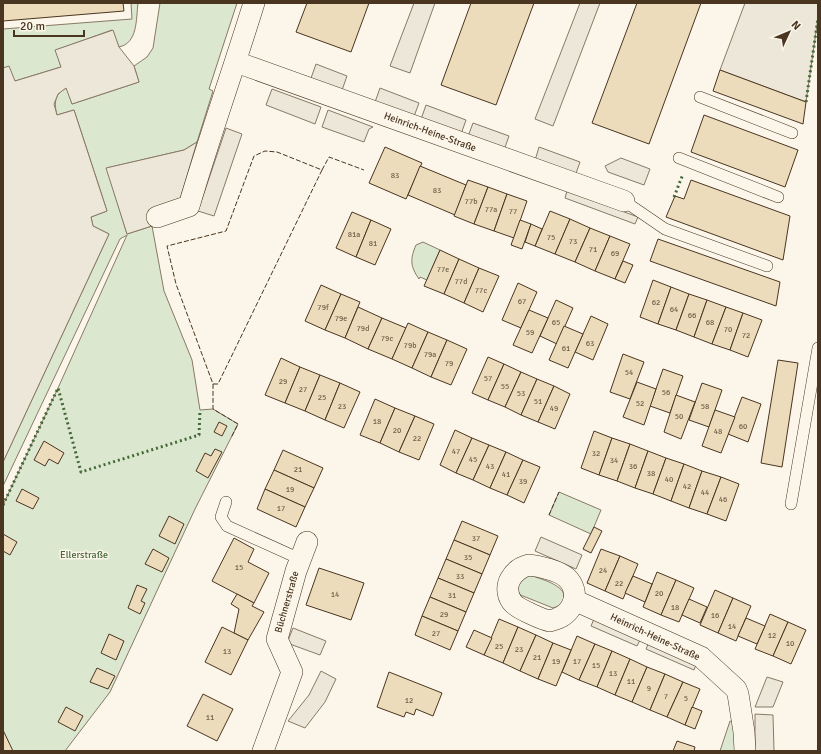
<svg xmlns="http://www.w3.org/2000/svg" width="821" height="754" viewBox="0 0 821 754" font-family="Signika,sans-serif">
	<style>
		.green { fill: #dce7d0; stroke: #887966 }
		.parking { fill: #ede7d9; stroke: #887966 }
		.building { fill: #ecdcbc; stroke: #4a3520 }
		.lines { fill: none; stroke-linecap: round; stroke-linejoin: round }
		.service-casing { stroke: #4a3520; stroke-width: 12 }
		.minor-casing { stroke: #4a3520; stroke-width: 22 }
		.service { stroke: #fbf6e9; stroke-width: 11 }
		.minor { stroke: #fbf6e9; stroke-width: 21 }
		.hedge { stroke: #436837; stroke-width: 3; stroke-dasharray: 2 3; stroke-linecap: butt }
		.fence { stroke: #4a3520; stroke-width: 1; stroke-dasharray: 5 2; stroke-linecap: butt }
		.labels { text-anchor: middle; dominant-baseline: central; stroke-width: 3; stroke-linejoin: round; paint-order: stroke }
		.number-label { font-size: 8px; fill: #725f47 }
		.street-label { font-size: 10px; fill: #4a3520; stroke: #fbf6e9 }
		.park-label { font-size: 10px; fill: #436837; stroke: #fbf6e9 }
	</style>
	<rect width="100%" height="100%" fill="#fbf6e9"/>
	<g class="green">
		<path d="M131,3h7c-2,16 0,40 -19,44l-7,-17 -56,20 5,17 -46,14 -12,-13v-39l129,-10z"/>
		<path d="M160,3h77l-28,86 4,2 -16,51 -13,8 -77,18 20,66 25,-8 12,65 28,69 8,50 13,-1 25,15 -43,85 -85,183 -45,59h-62v-246l55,-117 69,-153 -7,4 -117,247v-24l106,-228 -16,-8 -2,-9 16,-6 -33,-101 -17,5c-3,-11 -3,-22 10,-27l5,16 67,-22 -5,-16 13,-9 6,-9z"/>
		<path d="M423,242l17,8 -13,30 -7,-3 -1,2c-9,-13 -9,-20 -3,-34z"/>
		<polygon points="559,492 601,510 591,534 549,515"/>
		<path d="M530,575c10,4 36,10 34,23 -1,6 -5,8 -11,10l-35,-14v-15z"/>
		<polygon points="730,721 734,722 735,751 720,751"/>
	</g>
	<g class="parking">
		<polygon points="414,3 435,3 410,73 390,66"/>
		<polygon points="580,3 600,3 553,126 535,119"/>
		<polygon points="745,3 818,3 818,18 806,102 720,70"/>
		<polygon points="113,30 119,47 134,66 139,82 72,104 66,88 58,94 54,104 57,115 74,110 107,211 91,217 93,226 109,234 3,462 3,68 9,66 15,81 61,67 55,50"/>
		<polygon points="316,64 347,76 341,93 310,81"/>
		<polygon points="380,88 419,103 413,119 374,105"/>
		<polygon points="272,89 321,107 315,124 266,105"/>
		<polygon points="426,105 466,120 460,137 420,122"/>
		<polygon points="328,110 373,127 369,129 364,142 322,127"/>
		<polygon points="473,123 509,136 503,153 467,139"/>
		<polygon points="226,128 242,134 214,216 198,211"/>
		<polygon points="197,142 178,206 148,216 152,226 127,234 106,168 184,150"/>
		<polygon points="539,147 580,162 574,179 534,164"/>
		<polygon points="621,158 650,169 644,185 608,172 605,166"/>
		<polygon points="567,191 638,217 635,224 565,198"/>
		<polygon points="541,537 582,555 576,569 535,551"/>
		<polygon points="594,619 641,638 637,646 591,626"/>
		<polygon points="293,628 326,641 320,655 287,643"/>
		<polygon points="649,642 697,662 694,670 646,649"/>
		<polygon points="321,671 336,679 325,702 305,728 288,721 309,695"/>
		<polygon points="767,677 783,682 773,707 755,707"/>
		<polygon points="755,714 773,715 774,751 755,751"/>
	</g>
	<g class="building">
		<polygon points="3,3 123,3 124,11 3,21"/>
		<polygon points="307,3 369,3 351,52 296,32"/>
		<polygon points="471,3 534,3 496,105 441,85"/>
		<polygon points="637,3 701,3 649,144 592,123"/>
		<polygon points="720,70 806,102 803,124 713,91"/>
		<polygon points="704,115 798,150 785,187 691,152"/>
		<polygon points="385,147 422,163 406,199 369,183"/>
		<polygon points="420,166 466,185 455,215 408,195"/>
		<polygon points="468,180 488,187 474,224 454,216"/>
		<polygon points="691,180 790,216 783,260 666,217 675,196 684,199"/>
		<polygon points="488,187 507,194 494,231 474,224"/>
		<polygon points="507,194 527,201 514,238 494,231"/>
		<polygon points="550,211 570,219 555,254 535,246"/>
		<polygon points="352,212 371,220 356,257 336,248"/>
		<polygon points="570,219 590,228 575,262 555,254"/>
		<polygon points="371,220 391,229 375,265 356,257"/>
		<polygon points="520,220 531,224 522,249 511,245"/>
		<polygon points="531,224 542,229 535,246 525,242"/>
		<polygon points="590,228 610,236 595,271 575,262"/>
		<polygon points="610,236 630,244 615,279 595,271"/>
		<polygon points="658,239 780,282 776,306 650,261"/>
		<polygon points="440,250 459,259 444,294 424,286"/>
		<polygon points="459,259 479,268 464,303 444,294"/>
		<polygon points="623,261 633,265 625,283 615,279"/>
		<polygon points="479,268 499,276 483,312 464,303"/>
		<polygon points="653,280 671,287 658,324 640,317"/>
		<polygon points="518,283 537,292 521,328 502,320"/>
		<polygon points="321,285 341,294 325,330 305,321"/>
		<polygon points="671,287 689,294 676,330 658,324"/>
		<polygon points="341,294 360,302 345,338 325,330"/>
		<polygon points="689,294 707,300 694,337 676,330"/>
		<polygon points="556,300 573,308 557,344 540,336"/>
		<polygon points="707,300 726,307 712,344 694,337"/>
		<polygon points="358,307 382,318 368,349 345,338"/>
		<polygon points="726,307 743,313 730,350 712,344"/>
		<polygon points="529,310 548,318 532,353 513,345"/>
		<polygon points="743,313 762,320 748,357 730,350"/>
		<polygon points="591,316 608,324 593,360 575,352"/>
		<polygon points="382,318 406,328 392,359 368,349"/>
		<polygon points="408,323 428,332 412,368 392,359"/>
		<polygon points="564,326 583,334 568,368 549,360"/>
		<polygon points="428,332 447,340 431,377 412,368"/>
		<polygon points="447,340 467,349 451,385 431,377"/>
		<polygon points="623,354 644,362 630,399 610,392"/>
		<polygon points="488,357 504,364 488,400 472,393"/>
		<polygon points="281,358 300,367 285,403 265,395"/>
		<polygon points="778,360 798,363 782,467 761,463"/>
		<polygon points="504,364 521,372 505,407 488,400"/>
		<polygon points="300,367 320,375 305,411 285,403"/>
		<polygon points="663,369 683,376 670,413 650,406"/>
		<polygon points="521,372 537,379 521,415 505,407"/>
		<polygon points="320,375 340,383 325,420 305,411"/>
		<polygon points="537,379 554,386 538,422 521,415"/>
		<polygon points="637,382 656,389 644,425 623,417"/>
		<polygon points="340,383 360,392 344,428 325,420"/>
		<polygon points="702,383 722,390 709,427 689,420"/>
		<polygon points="554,386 570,394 555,429 538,422"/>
		<polygon points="676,395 695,402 681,439 664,432"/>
		<polygon points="742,397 761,404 748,442 728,434"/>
		<polygon points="375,399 395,408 380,443 360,435"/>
		<polygon points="395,408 415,416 399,452 380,443"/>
		<polygon points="715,410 735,417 721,453 702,446"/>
		<polygon points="415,416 434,424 419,460 399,452"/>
		<polygon points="219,422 227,426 222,436 214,432"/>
		<polygon points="455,430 472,438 456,473 440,465"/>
		<polygon points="594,431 612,438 599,475 581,468"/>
		<polygon points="472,438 489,445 473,480 456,473"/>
		<polygon points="612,438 630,444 617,481 599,475"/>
		<polygon points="44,441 64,453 58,464 49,459 45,466 34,460"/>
		<polygon points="630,444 648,451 635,488 617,481"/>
		<polygon points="489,445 506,452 490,488 473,480"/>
		<polygon points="215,449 222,452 208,478 196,471 205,453 211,456"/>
		<polygon points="283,450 323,468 314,488 274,470"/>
		<polygon points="648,451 666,458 653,494 635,488"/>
		<polygon points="506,452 523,460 507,495 490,488"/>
		<polygon points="666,458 684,464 671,501 653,494"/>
		<polygon points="523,460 540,467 524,503 507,495"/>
		<polygon points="684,464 702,471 689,508 671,501"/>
		<polygon points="274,470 314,488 305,507 265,489"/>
		<polygon points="702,471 721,477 707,514 689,508"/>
		<polygon points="721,477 739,484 726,521 707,514"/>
		<polygon points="22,489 39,498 33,509 16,501"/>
		<polygon points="265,489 305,507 296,527 257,509"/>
		<polygon points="169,516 184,524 175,544 159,536"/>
		<polygon points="462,521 498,536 490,555 454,540"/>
		<polygon points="594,527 602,531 591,553 583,549"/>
		<polygon points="3,534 17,542 10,555 3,551"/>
		<polygon points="234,538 254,549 248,562 269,573 254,603 212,581"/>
		<polygon points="454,540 490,555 482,574 446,559"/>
		<polygon points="153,549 169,558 162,572 145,564"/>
		<polygon points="601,549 620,556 605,591 587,583"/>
		<polygon points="620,556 638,564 623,599 605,591"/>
		<polygon points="446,559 482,574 474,593 438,578"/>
		<polygon points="319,568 364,583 351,620 306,605"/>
		<polygon points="657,572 676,580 661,615 643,607"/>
		<polygon points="633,576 652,584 645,602 625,593"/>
		<polygon points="438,578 474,593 466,612 430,597"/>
		<polygon points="676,580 694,588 679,622 661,615"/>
		<polygon points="137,585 147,589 141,601 145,603 140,614 128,608"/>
		<polygon points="715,590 733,598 718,633 700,625"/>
		<polygon points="237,594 254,603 252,606 264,612 248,640 234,633 239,609 231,604"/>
		<polygon points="430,597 466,612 458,631 422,616"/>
		<polygon points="733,598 751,606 736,641 718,633"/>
		<polygon points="689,599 707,607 700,623 682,615"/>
		<polygon points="770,614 788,622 773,656 755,649"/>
		<polygon points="422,616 458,631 450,650 415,635"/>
		<polygon points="746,618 765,626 757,644 738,636"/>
		<polygon points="499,619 518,627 503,663 484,655"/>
		<polygon points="788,622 806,630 791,664 773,656"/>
		<polygon points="222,627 248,640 231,675 205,662"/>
		<polygon points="518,627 536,635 520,671 503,663"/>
		<polygon points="474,630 492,638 484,655 466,647"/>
		<polygon points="109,634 124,641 116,660 101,653"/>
		<polygon points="536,635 553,643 538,679 520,671"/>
		<polygon points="577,636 595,644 579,680 562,672"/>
		<polygon points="553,643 571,650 556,686 538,679"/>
		<polygon points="595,644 612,651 597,687 579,680"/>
		<polygon points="612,651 630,659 615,695 597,687"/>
		<polygon points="630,659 647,667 632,702 615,695"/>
		<polygon points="647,667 665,674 650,710 632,702"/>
		<polygon points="97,668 115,676 108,689 90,682"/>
		<polygon points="389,672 442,693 433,716 416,709 414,715 406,712 404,717 377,707"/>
		<polygon points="665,674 683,682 667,717 650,710"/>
		<polygon points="683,682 700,689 685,725 667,717"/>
		<polygon points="203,694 233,709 217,741 187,726"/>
		<polygon points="66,707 83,716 75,731 58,722"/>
		<polygon points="692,707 702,711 695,729 685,725"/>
		<polygon points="3,730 13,751 3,751"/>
		<polygon points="677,741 695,747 694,751 673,751"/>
	</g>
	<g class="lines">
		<defs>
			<g id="service">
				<polyline points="700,97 792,133"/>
				<polyline points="679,158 778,197"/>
				<polyline points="624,201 665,229 767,266"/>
				<polyline points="226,502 221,517 227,526 300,559"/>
				<polyline points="791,504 818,348"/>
			</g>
			<g id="minor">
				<polyline points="236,62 624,201"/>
				<path d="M157,217l32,-11c20,-68 44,-135 65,-203"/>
				<path d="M529,565c10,1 31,6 38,13 14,14 7,35 -11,41 -1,0 -5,2 -6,2 -7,-1 -34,-13 -38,-19 -11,-16 1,-33 17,-37z"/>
				<polyline points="574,600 701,657 736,689 738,694 744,732 745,751"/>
				<polyline points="263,751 292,672 277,639 296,571 307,542"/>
			</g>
		</defs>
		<use href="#service" class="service-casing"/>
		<use href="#minor" class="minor-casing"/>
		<use href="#service" class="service"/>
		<use href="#minor" class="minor"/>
		<g class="hedge">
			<polyline points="806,102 818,18"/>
			<polyline points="674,197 683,174"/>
			<polyline points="3,505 58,388 81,472 199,435 200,410"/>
		</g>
		<g class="fence">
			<polyline points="322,170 329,157 364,170"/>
			<polyline points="213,384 218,384 322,170 277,152 265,151 254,156 226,231 167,246 176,284 213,384 213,409 238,424 231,438"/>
			<polyline points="549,515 559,492"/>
		</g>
	</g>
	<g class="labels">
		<g class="number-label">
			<text x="395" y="175">83</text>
			<text x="437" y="190">83</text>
			<text x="471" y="201">77b</text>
			<text x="491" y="209">77a</text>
			<text x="513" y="211">77</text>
			<text x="354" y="234">81a</text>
			<text x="551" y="237">75</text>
			<text x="573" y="241">73</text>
			<text x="373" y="243">81</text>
			<text x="593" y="249">71</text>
			<text x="615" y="253">69</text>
			<text x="443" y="269">77e</text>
			<text x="461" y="281">77d</text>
			<text x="481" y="290">77c</text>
			<text x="522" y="301">67</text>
			<text x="656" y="302">62</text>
			<text x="323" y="307">79f</text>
			<text x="674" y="309">64</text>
			<text x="692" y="315">66</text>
			<text x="341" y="318">79e</text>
			<text x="556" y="322">65</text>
			<text x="710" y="322">68</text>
			<text x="363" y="328">79d</text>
			<text x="728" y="329">70</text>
			<text x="530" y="332">59</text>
			<text x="746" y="335">72</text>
			<text x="387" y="338">79c</text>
			<text x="590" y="343">63</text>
			<text x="410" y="345">79b</text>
			<text x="566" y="348">61</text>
			<text x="430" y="354">79a</text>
			<text x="449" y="363">79</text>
			<text x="629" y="372">54</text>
			<text x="488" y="378">57</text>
			<text x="283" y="381">29</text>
			<text x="505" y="386">55</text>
			<text x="303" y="389">27</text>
			<text x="666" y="392">56</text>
			<text x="521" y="393">53</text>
			<text x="322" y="397">25</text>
			<text x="538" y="401">51</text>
			<text x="640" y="403">52</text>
			<text x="342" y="406">23</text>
			<text x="705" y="406">58</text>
			<text x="554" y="408">49</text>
			<text x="679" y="416">50</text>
			<text x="377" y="421">18</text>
			<text x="743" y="426">60</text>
			<text x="397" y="430">20</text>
			<text x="718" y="431">48</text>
			<text x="417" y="438">22</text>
			<text x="456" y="451">47</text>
			<text x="596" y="453">32</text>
			<text x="473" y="459">45</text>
			<text x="614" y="460">34</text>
			<text x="490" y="466">43</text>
			<text x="633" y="466">36</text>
			<text x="298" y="469">21</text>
			<text x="651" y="473">38</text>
			<text x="506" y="474">41</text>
			<text x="669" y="479">40</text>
			<text x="523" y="481">39</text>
			<text x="687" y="486">42</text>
			<text x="290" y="489">19</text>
			<text x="705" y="492">44</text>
			<text x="723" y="499">46</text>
			<text x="281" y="508">17</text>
			<text x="476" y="538">37</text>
			<text x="468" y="557">35</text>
			<text x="239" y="567">15</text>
			<text x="603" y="570">24</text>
			<text x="460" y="576">33</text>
			<text x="619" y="583">22</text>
			<text x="659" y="593">20</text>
			<text x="335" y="594">14</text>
			<text x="452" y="595">31</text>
			<text x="675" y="607">18</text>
			<text x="444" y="614">29</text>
			<text x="715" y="615">16</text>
			<text x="732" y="626">14</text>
			<text x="436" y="633">27</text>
			<text x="772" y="635">12</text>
			<text x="790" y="643">10</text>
			<text x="499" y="646">25</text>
			<text x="519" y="649">23</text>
			<text x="227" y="651">13</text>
			<text x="537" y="657">21</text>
			<text x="556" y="661">19</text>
			<text x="577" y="661">17</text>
			<text x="596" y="665">15</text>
			<text x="613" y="673">13</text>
			<text x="631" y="681">11</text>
			<text x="649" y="688">9</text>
			<text x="666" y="696">7</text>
			<text x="686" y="698">5</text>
			<text x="409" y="700">12</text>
			<text x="210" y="717">11</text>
		</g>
		<g class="street-label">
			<text transform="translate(430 132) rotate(20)">Heinrich-Heine-Straße</text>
			<text transform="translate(287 602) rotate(-74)">Büchnerstraße</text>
			<text transform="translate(655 637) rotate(25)">Heinrich-Heine-Straße</text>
		</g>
		<g class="park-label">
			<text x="84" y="555">Ellerstraße</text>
		</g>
	</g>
	<rect width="821" height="754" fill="none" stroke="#4a3520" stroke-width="8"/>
	<g transform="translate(789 32) rotate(46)" stroke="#fbf6e9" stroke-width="3" paint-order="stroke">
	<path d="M0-3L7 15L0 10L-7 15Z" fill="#4a3520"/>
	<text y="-6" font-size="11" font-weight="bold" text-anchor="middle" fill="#4a3520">N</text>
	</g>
	<path d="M14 30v6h70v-6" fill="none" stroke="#4a3520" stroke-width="2"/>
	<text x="20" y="30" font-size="12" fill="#4a3520" stroke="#fbf6e9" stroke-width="3" paint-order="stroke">20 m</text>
</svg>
